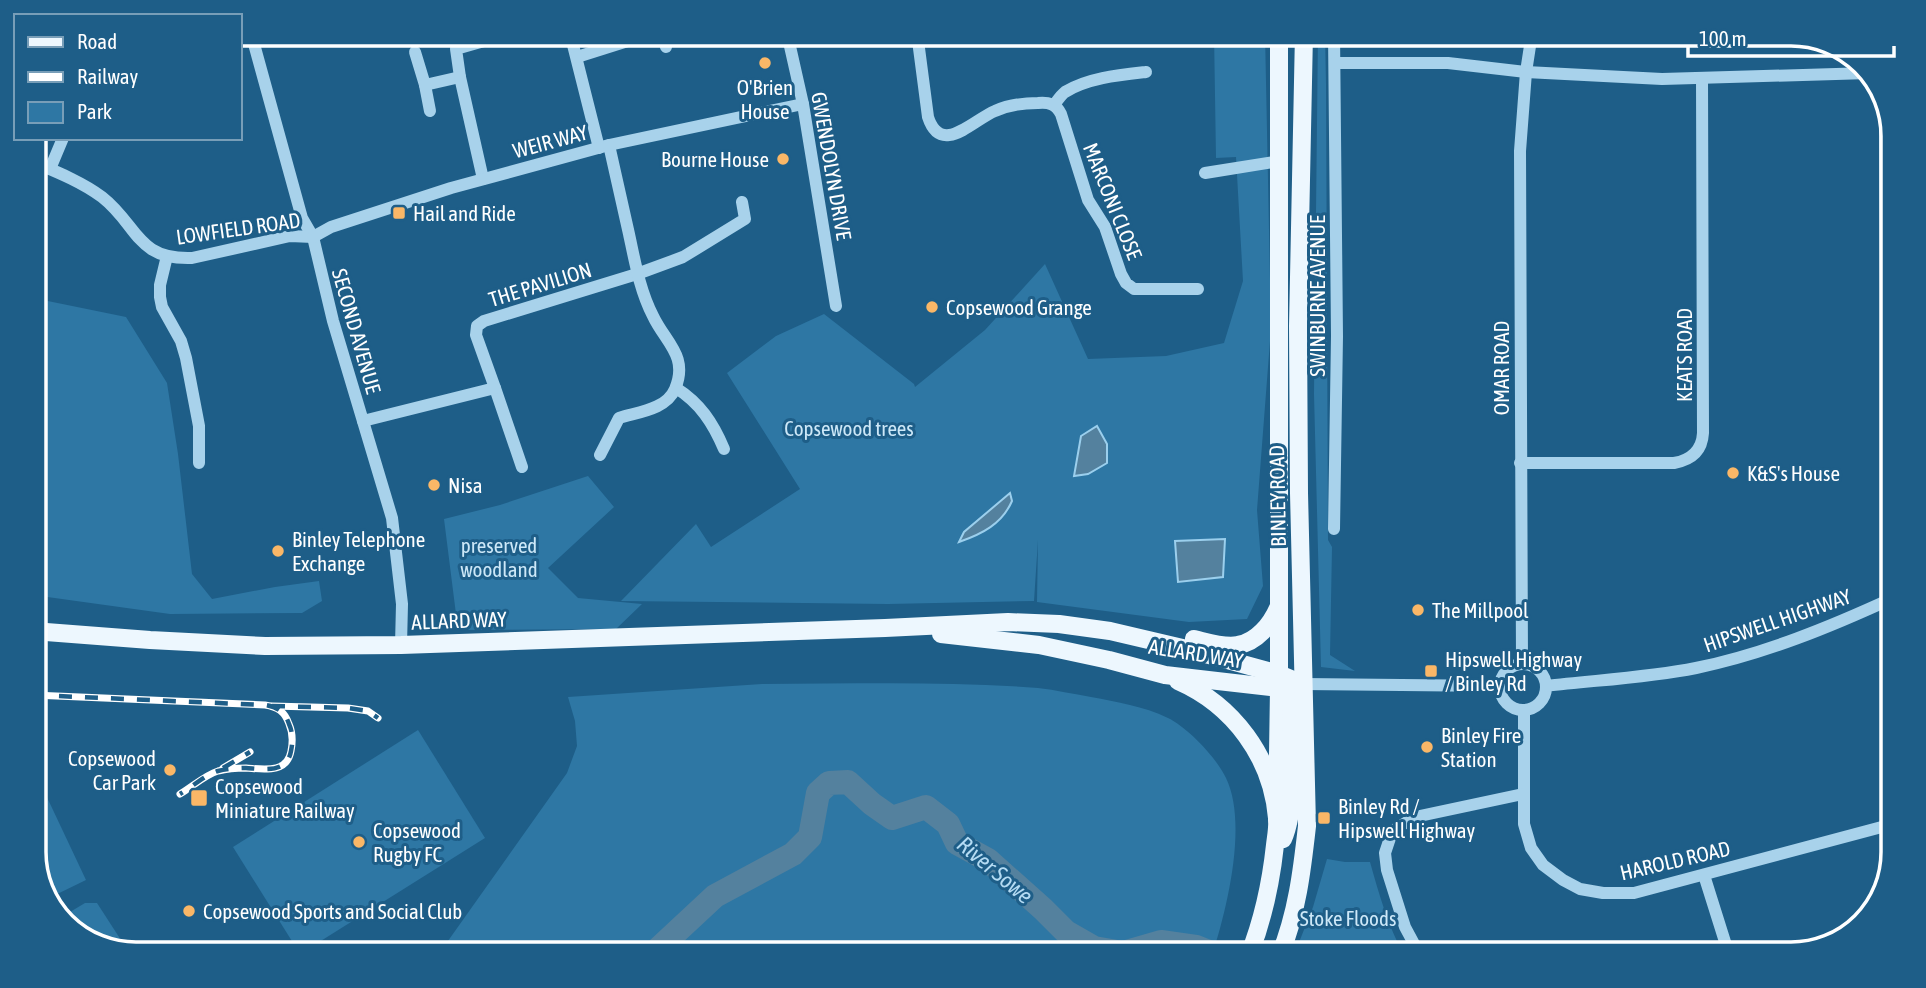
<svg xmlns="http://www.w3.org/2000/svg" width="1926" height="988" viewBox="0 0 1926 988" font-family="'Asap Condensed',sans-serif">
	<style>
		.green { fill: #2e77a4 }
		.water { fill: #54819e; stroke: #9bcfed; stroke-width: 2 }
		.lines { fill: none; stroke-linecap: round; stroke-linejoin: round }
		.river { stroke: #54819e; stroke-width: 24 }
		.minor { stroke: #a8d2eb; stroke-width: 12 }
		.major { stroke: #edf7fe; stroke-width: 18 }
		.rail-casing { stroke: #fff; stroke-width: 7 }
		.rail { stroke: #1e5e88; stroke-width: 4.5; stroke-dasharray: 13; stroke-linecap: butt }
		.poi-dot { fill: #fab767; stroke: #1e5e88; stroke-width: 2.5 }
		.labels { text-anchor: middle; dominant-baseline: central; stroke-width: 6; stroke-linejoin: round; paint-order: stroke }
		.poi-label { font-size: 21px; fill: #fff; stroke: #1e5e88; text-anchor: start }
		.street-label { font-size: 21px; fill: #fff; stroke: #1e5e88 }
		.park-label { font-size: 21px; fill: #cde8f8; stroke: #1e5e88 }
		.water-label { font-size: 23px; font-style: italic; fill: #b4dbf3; stroke: #1e5e88 }
		.rim { fill: none; stroke: #fff; stroke-width: 3.5 }
	</style>
	<rect width="100%" height="100%" fill="#1e5e88"/>
	<g class="green">
		<polygon points="1214,33 1265,33 1271,328 1257,510 1263,586 1247,619 1189,622 1037,602 1038,540 1034,601 888,604 621,601 696,524 711,547 800,489 727,373 776,336 824,314 914,384 915,387 985,330 1045,264 1088,359 1166,356 1224,343 1243,281 1236,157 1216,158"/>
		<polygon points="1318,33 1325,33 1326,84 1328,540 1332,547 1330,655 1355,671 1321,667 1314,394"/>
		<polygon points="33,298 126,317 167,383 178,454 192,574 212,599 275,587 319,581 322,601 302,613 170,614 33,595"/>
		<polygon points="588,476 614,507 548,568 578,598 642,604 616,629 458,630 444,519 500,505"/>
		<path d="M762,684c92,0 185,-3 276,4 18,2 35,6 53,9 26,5 52,9 77,21 20,10 48,39 58,60 22,45 1,131 -14,177h-774l129,-182 10,-27 -2,-25 -7,-24z"/>
		<polygon points="418,730 485,838 300,954 233,847"/>
		<polygon points="36,774 86,880 47,899 34,860 33,775"/>
		<path d="M1327,859l18,3h25c9,32 18,64 34,93h-110l19,-48z"/>
		<polygon points="85,903 97,903 130,954 90,944 60,918"/>
	</g>
	<g class="water">
		<polygon points="1097,426 1107,444 1107,463 1088,474 1074,476 1081,436"/>
		<path d="M1010,493l2,8c-10,23 -30,33 -53,41l5,-10z"/>
		<polygon points="1225,539 1223,577 1178,582 1175,541"/>
	</g>
	<g class="lines">
		<polyline class="river" points="654,955 657,950 715,896 793,854 810,837 818,793 829,783 848,782 872,804 892,818 926,807 948,824 957,843 988,860 1043,909 1066,932 1094,948 1123,953 1161,942 1196,947 1216,955"/>
		<g class="minor">
			<polyline points="251,33 302,218 313,237 333,321 392,518 402,604 401,645"/>
			<polyline points="570,33 599,148"/>
			<polyline points="663,33 666,47"/>
			<polyline points="787,33 803,104 836,306"/>
			<path d="M917,33l11,84c13,40 45,3 67,-6 13,-6 28,-8 43,-8 11,-1 18,1 23,11l27,86 17,27 16,47 5,9 8,6h64"/>
			<polyline points="1334,33 1337,336 1334,529"/>
			<polyline points="415,52 425,85 460,77 456,49 491,39"/>
			<polyline points="577,57 653,33"/>
			<polyline points="1335,63 1448,63 1526,72 1662,79 1869,73"/>
			<polyline points="460,77 483,179"/>
			<polyline points="425,85 430,111"/>
			<path d="M1054,105c3,-4 7,-10 11,-13 23,-14 54,-17 81,-20"/>
			<polyline points="1885,106 1886,289 1893,417"/>
			<path d="M33,162c24,10 49,20 69,35 36,28 34,63 90,61l98,-22 23,1"/>
			<polyline points="50,169 63,138"/>
			<polyline points="1205,173 1280,161"/>
			<polyline points="313,237 331,227 451,188 609,145 803,104"/>
			<polyline points="167,256 160,285 160,297 162,307 181,341 186,358 199,426 199,463"/>
			<polyline points="495,388 522,467"/>
			<path d="M676,388c24,15 37,35 48,61"/>
			<polyline points="363,421 495,388 476,335 477,326 484,321 637,274 683,257 745,219 742,202"/>
			<path d="M600,455l19,-37c18,-6 47,-8 56,-29 14,-33 -10,-47 -22,-73 -13,-25 -18,-54 -24,-82 -7,-30 -13,-59 -20,-89"/>
			<path d="M1520,463h154c17,-3 28,-12 29,-30l-1,-355"/>
			<polyline points="1522,664 1520,151 1526,72 1532,33"/>
			<circle cx="1523" cy="687" r="23"/>
			<polyline points="1303,684 1500,686"/>
			<path d="M1546,686c50,-6 100,-8 150,-18 68,-14 134,-41 197,-70"/>
			<polyline points="1524,710 1524,824 1531,848 1543,865 1563,880 1580,889 1603,893 1634,893 1893,824"/>
			<polyline points="1704,875 1726,945 1735,955"/>
			<polyline points="1420,955 1405,927 1387,870 1385,853 1391,835 1397,828 1415,817 1523,794"/>
		</g>
		<g class="major">
			<polyline points="33,631 150,640 265,646 401,645 885,628 1008,622 1059,624 1110,631 1191,650 1279,674 1303,684"/>
			<polyline points="941,634 1039,645 1109,660 1165,675 1279,688 1289,687"/>
			<path d="M1194,639c13,3 31,9 44,6 19,-3 33,-21 40,-37"/>
			<path d="M1178,681c55,24 94,76 99,137 1,9 -1,18 -2,27 -4,37 -12,75 -26,110"/>
			<polyline points="1277,820 1279,688 1279,33"/>
			<path d="M1283,839c15,-33 8,-104 8,-142l5,-5"/>
			<path d="M1280,955c17,-42 22,-84 27,-129l-8,-333 -1,-167 6,-293"/>
		</g>
		<defs>
			<g id="rail">
				<path d="M33,695l232,10c13,2 20,7 24,19 4,9 4,17 2,27 -4,23 -28,18 -45,17 -9,0 -20,1 -28,3 -13,4 -26,16 -38,23"/>
				<polyline points="272,706 348,708 368,711 378,718"/>
				<polyline points="223,768 250,752"/>
			</g>
		</defs>
		<use href="#rail" class="rail-casing"/>
		<use href="#rail" class="rail"/>
	</g>
	<g class="poi-dot">
		<circle cx="765" cy="63" r="7"/>
		<circle cx="783" cy="159" r="7"/>
		<rect x="392" y="206" width="14" height="14" rx="3.5"/>
		<circle cx="932" cy="307" r="7"/>
		<circle cx="1733" cy="473" r="7"/>
		<circle cx="434" cy="485" r="7"/>
		<circle cx="278" cy="551" r="7"/>
		<circle cx="1418" cy="610" r="7"/>
		<rect x="1424" y="664" width="14" height="14" rx="3.5"/>
		<circle cx="1427" cy="747" r="7"/>
		<circle cx="170" cy="770" r="7"/>
		<rect x="190" y="789" width="18" height="18" rx="3.5"/>
		<rect x="1317" y="811" width="14" height="14" rx="3.5"/>
		<circle cx="359" cy="842" r="7"/>
		<circle cx="189" cy="911" r="7"/>
	</g>
	<g class="labels">
		<g class="poi-label">
			<text x="765" y="87" text-anchor="middle">O'Brien<tspan x="765" dy="24">House</tspan></text>
			<text x="769" y="159" text-anchor="end">Bourne House</text>
			<text x="413" y="213">Hail and Ride</text>
			<text x="946" y="307">Copsewood Grange</text>
			<text x="1747" y="473">K&amp;S's House</text>
			<text x="448" y="485">Nisa</text>
			<text x="292" y="539">Binley Telephone<tspan x="292" dy="24">Exchange</tspan></text>
			<text x="1432" y="610">The Millpool</text>
			<text x="1445" y="659">Hipswell Highway<tspan x="1445" dy="24">/ Binley Rd</tspan></text>
			<text x="1441" y="735">Binley Fire<tspan x="1441" dy="24">Station</tspan></text>
			<text x="156" y="758" text-anchor="end">Copsewood<tspan x="156" dy="24">Car Park</tspan></text>
			<text x="215" y="786">Copsewood<tspan x="215" dy="24">Miniature Railway</tspan></text>
			<text x="1338" y="806">Binley Rd /<tspan x="1338" dy="24">Hipswell Highway</tspan></text>
			<text x="373" y="830">Copsewood<tspan x="373" dy="24">Rugby FC</tspan></text>
			<text x="203" y="911">Copsewood Sports and Social Club</text>
		</g>
		<g class="street-label">
			<text transform="translate(550 141) rotate(-15)">WEIR WAY</text>
			<text transform="translate(832 166) rotate(80)">GWENDOLYN DRIVE</text>
			<text transform="translate(1113 201) rotate(68)">MARCONI CLOSE</text>
			<text transform="translate(238 228) rotate(-8)">LOWFIELD ROAD</text>
			<text transform="translate(540 284) rotate(-17)">THE PAVILION</text>
			<text transform="translate(1317 296) rotate(-90)">SWINBURNE AVENUE</text>
			<text transform="translate(357 331) rotate(74)">SECOND AVENUE</text>
			<text transform="translate(1684 355) rotate(-90)">KEATS ROAD</text>
			<text transform="translate(1501 368) rotate(-90)">OMAR ROAD</text>
			<text transform="translate(1277 496) rotate(-91)">BINLEY ROAD</text>
			<text transform="translate(459 620) rotate(-2)">ALLARD WAY</text>
			<text transform="translate(1777 620) rotate(-19)">HIPSWELL HIGHWAY</text>
			<text transform="translate(1196 653) rotate(9)">ALLARD WAY</text>
			<text transform="translate(1675 860) rotate(-13)">HAROLD ROAD</text>
		</g>
		<g class="park-label">
			<text x="849" y="428">Copsewood trees</text>
			<text x="499" y="545">preserved<tspan x="499" dy="24">woodland</tspan></text>
			<text x="1348" y="918">Stoke Floods</text>
		</g>
		<g class="water-label">
			<text transform="translate(995 870) rotate(40)">River Sowe</text>
		</g>
	</g>
	<path d="M0 0H1926V988H0ZM136 46H1791A90 90 0 0 1 1881 136V852A90 90 0 0 1 1791 942H136A90 90 0 0 1 46 852V136A90 90 0 0 1 136 46Z" fill="#1e5e88" fill-rule="evenodd"/>
	<path class="rim" d="M136 46H1791A90 90 0 0 1 1881 136V852A90 90 0 0 1 1791 942H136A90 90 0 0 1 46 852V136A90 90 0 0 1 136 46Z"/>
	<rect x="14" y="14" width="228" height="126" fill="#1e5e88" stroke="#789eb8" stroke-width="2"/>
	<rect x="28" y="37" width="35" height="10" fill="#edf7fe" stroke="#789eb8" stroke-width="2"/>
	<text x="77" y="49" font-size="21" fill="#ffffff">Road</text>
	<rect x="28" y="72" width="35" height="10" fill="#ffffff" stroke="#789eb8" stroke-width="2"/>
	<text x="77" y="84" font-size="21" fill="#ffffff">Railway</text>
	<rect x="28" y="102" width="35" height="21" fill="#2e77a4" stroke="#789eb8" stroke-width="2"/>
	<text x="77" y="119" font-size="21" fill="#ffffff">Park</text>
	<path d="M1688 46v10h206v-10" fill="none" stroke="#ffffff" stroke-width="3.5"/>
	<text x="1699" y="46" font-size="21" fill="#ffffff" stroke="#1e5e88" stroke-width="5" paint-order="stroke">100 m</text>
</svg>
